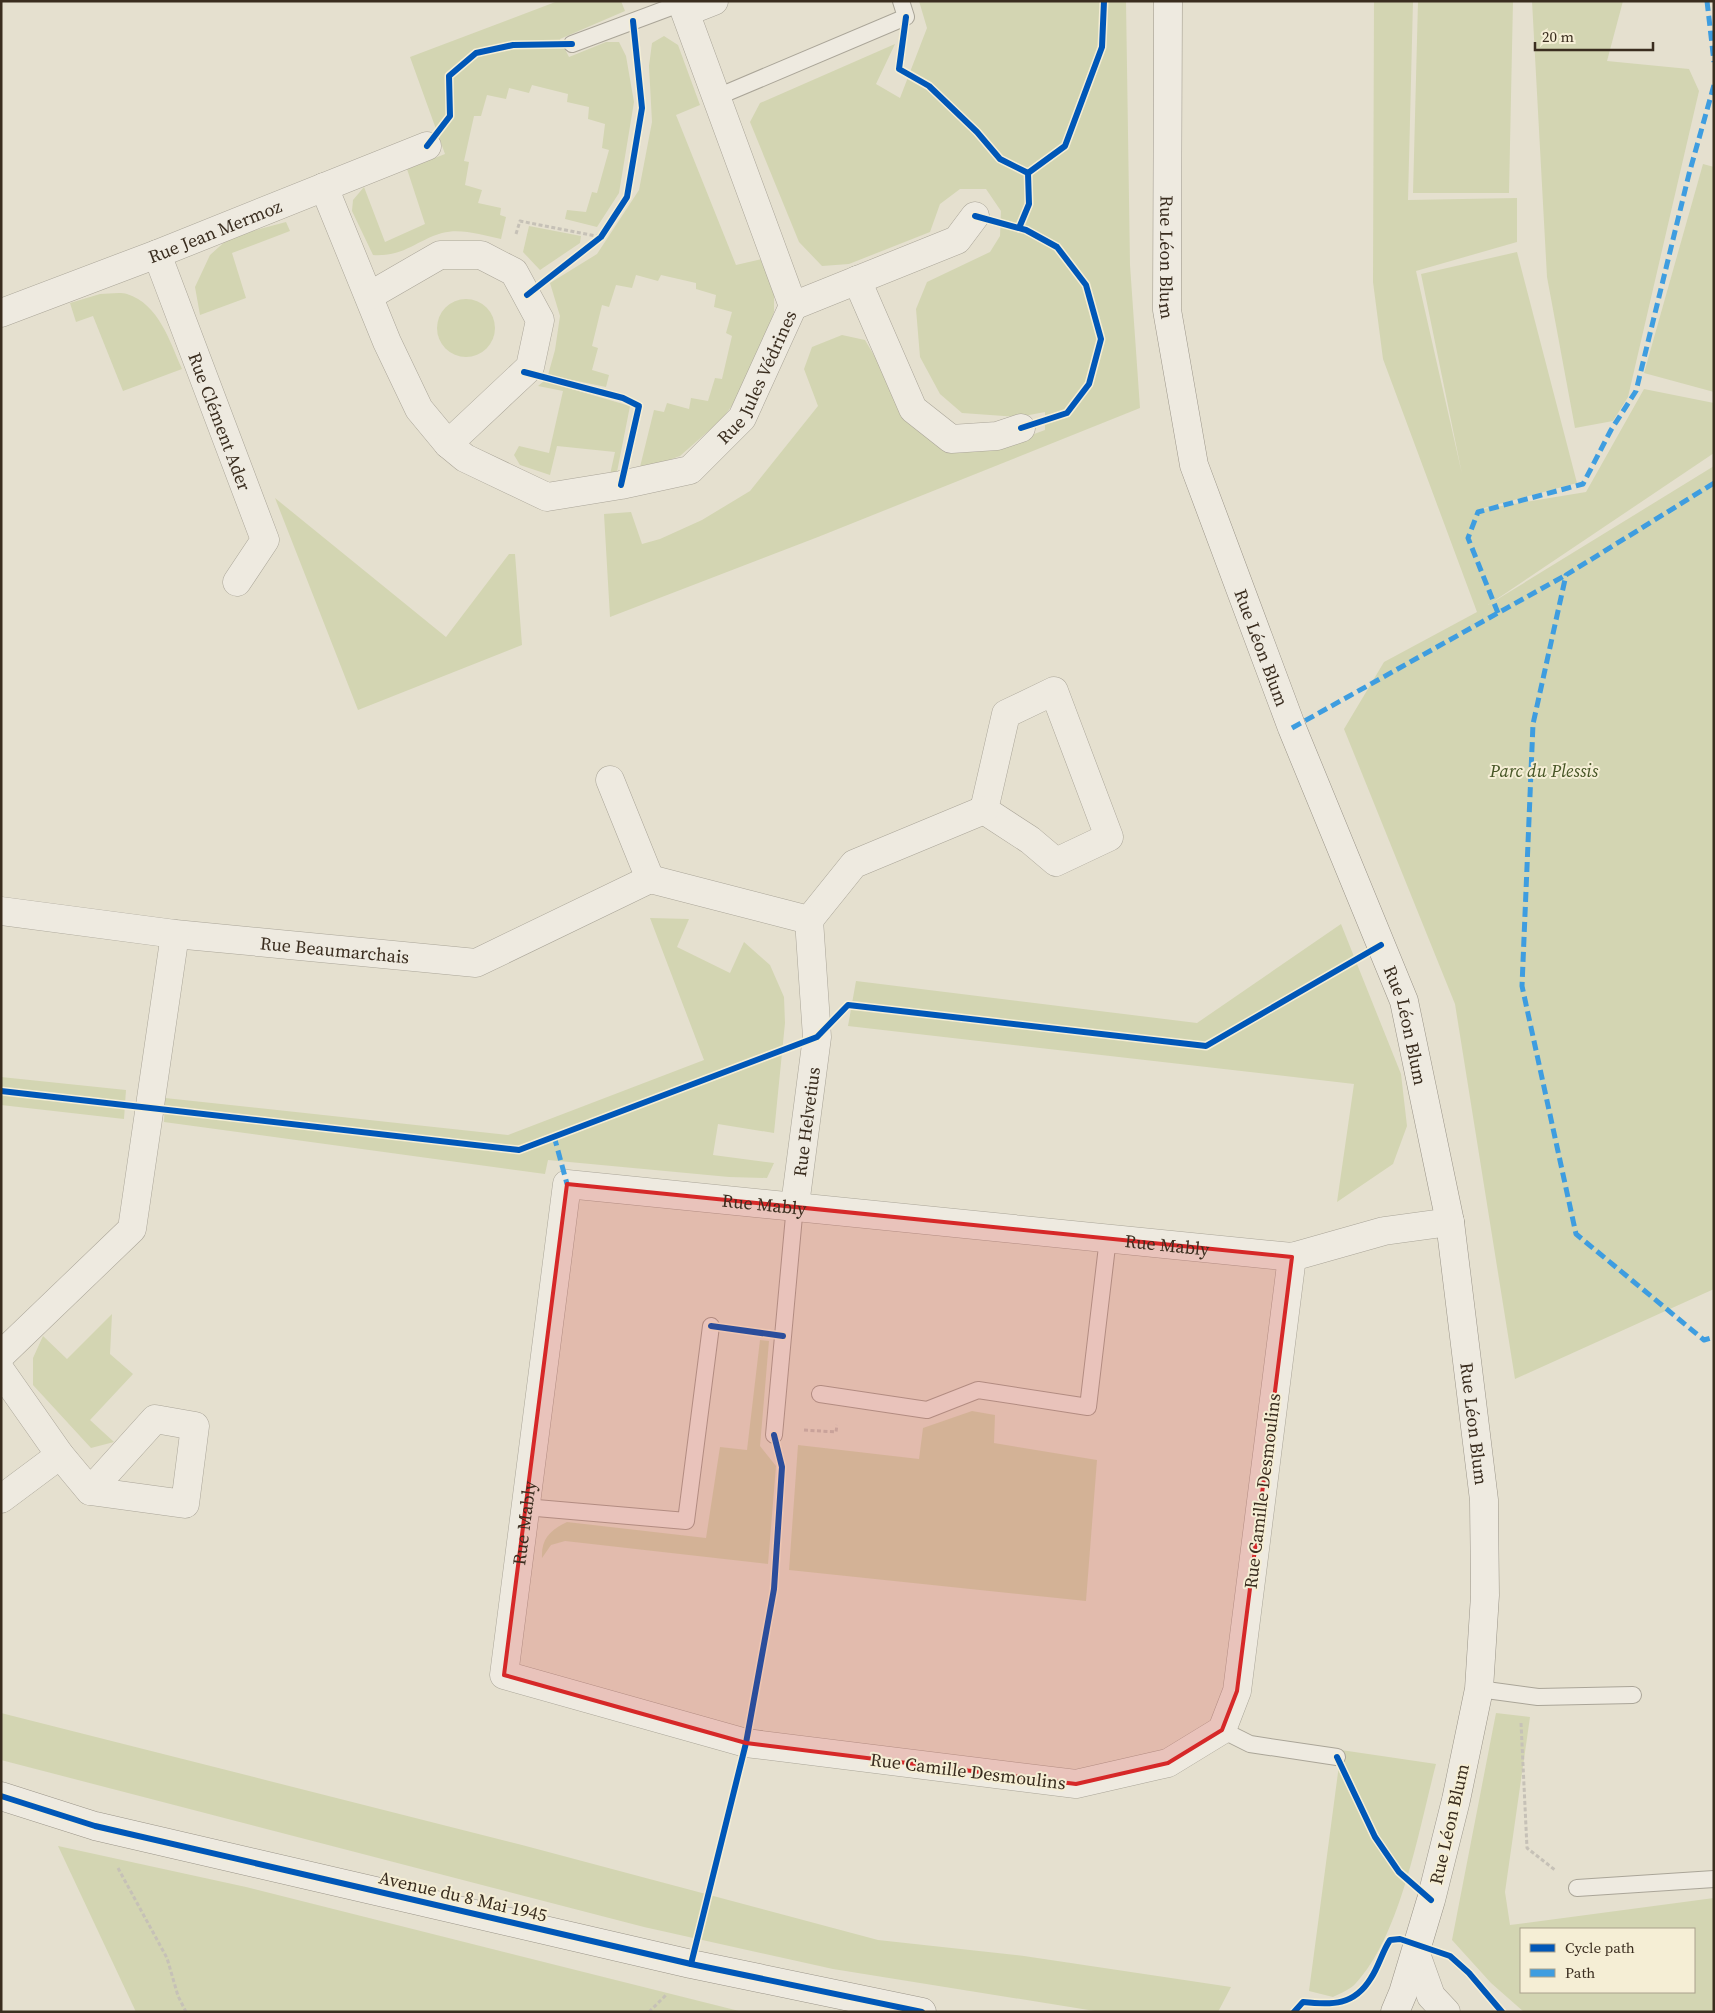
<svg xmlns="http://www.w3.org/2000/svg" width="1715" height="2013" viewBox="0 0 1715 2013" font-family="'Source Serif 4',serif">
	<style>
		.green { fill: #d3d5b2; fill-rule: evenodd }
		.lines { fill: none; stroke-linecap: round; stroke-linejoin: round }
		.lane-casing { stroke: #aaa598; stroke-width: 18 }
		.street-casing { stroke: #aaa598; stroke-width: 29 }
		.secondary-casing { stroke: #9a9488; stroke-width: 29 }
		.path { stroke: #c6c1b7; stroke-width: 3; stroke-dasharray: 4 2.5; stroke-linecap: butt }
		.lane { stroke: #eeeae0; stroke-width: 16 }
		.street { stroke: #eeeae0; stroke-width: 28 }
		.secondary { stroke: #eeeae0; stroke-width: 28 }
		.quiet { stroke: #3e9de0; stroke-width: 5; stroke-dasharray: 10 5; stroke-linecap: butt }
		.cycleway-casing { stroke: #f5eed5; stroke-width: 9 }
		.cycleway { stroke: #0057b8; stroke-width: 6 }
		.marked { fill: #d62828; fill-opacity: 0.2; stroke: #d62828; stroke-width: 4; stroke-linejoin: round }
		.labels { text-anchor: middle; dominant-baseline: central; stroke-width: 4; stroke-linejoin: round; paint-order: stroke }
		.street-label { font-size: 18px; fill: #3a2d1f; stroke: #f5eed5 }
		.park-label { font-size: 18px; font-style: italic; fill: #475626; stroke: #f5eed5 }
	</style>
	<rect width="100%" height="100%" fill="#e5e0cf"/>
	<g class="green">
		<path d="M558,1h63l4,10 -65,28 9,18 37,-15h13l7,14 8,46 -15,91 -22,34 -32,-8 2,-9 19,2 6,-20 5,1 12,-43 -7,-2 3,-24 -17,-5 1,-12 -22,-5 1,-8 -36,-9 -3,8 -20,-5 -3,11 -19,-4 -6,21h-7l-10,45 5,1 -4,23 17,5 -4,13 23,5 -1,7 6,2 -5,22c-19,-4 -40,-11 -59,-6 -27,8 -38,24 -69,22l-21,-44 1,-11 11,-13 21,55 40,-18 -18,-55 38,-15 -35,-97z"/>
		<polygon points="919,1 1126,1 1130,265 1140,408 818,537 610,617 604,514 631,512 642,544 660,539 702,520 750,491 818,406 804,369 812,347 842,335 865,340 913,422 1002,446 1045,430 1045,412 1019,417 962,413 940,394 920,357 916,309 927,282 990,252 1000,236 1001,211 986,189 960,189 940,204 930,232 849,264 822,266 799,242 750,122 760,103 895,44 876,84 900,98 927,28"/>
		<polygon points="1374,1 1413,1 1408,200 1517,198 1517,242 1416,271 1462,474 1421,274 1517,252 1577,483 1477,510 1586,492 1644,389 1714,403 1714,453 1488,605 1714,466 1714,1289 1515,1379 1455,1004 1344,729 1384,662 1477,612 1383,359 1373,282"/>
		<polygon points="1418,1 1513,1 1509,193 1413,193"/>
		<polygon points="1532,1 1623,1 1607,61 1689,69 1699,91 1628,397 1613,421 1575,428 1547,277"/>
		<polygon points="664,36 678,45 700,105 676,115 736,265 762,259 774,289 774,312 748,384 722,419 680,456 639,471 654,410 664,412 667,403 689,409 691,398 708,401 715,378 722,379 732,336 726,333 732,312 714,307 716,295 696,289 696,283 661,275 658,281 636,275 632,288 616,285 609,307 602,305 592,346 598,348 592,370 609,375 606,387 548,375 555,350 560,316 550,283 597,254 639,190 652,122 649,66 652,43"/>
		<polygon points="1703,164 1714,167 1714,392 1644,373"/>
		<polygon points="286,222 290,231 232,253 246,298 200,315 195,287 210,255 230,237"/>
		<polygon points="529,226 581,236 580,243 540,270 523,252"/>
		<path d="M100,294c8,0 20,-2 27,0 32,10 43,48 55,75l-59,22 -30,-75 -17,6 -6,-19z"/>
		<circle cx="466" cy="328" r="29"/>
		<polygon points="544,381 630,406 617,472 609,479 615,452 557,446 550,475 520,465 514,455 519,446 549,453 563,391 538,386"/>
		<polygon points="275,498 446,637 509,554 515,554 522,645 358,710"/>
		<polygon points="650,918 689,919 677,947 730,973 744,942 770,965 784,997 785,1023 774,1133 718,1124 713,1155 774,1163 767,1178 729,1177 548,1160 545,1174 164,1122 165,1098 508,1135 704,1060"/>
		<polygon points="1341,924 1401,1074 1407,1126 1393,1164 1337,1202 1354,1084 848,1026 856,981 1197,1023"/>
		<polygon points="1,1077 126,1090 124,1119 1,1105"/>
		<polygon points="112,1314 110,1354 133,1374 90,1420 114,1442 91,1448 33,1385 33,1358 43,1336 67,1359"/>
		<path d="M760,1340l9,1 -9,105 16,20 -8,98 -203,-23 -14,4 -9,13c-1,-19 8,-28 25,-36l139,16 14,-91 27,3z"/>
		<polygon points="972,1411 995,1415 994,1443 1097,1460 1086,1601 789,1570 798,1445 919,1459 923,1428"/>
		<polygon points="1,1713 522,1845 878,1940 1024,1956 1231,1987 1218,2012 1101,2012 833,1969 644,1927 1,1760"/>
		<path d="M1496,1713l34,4 -25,175 5,33 204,-27v114h-190l-33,-29 -39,-43zM1521,1929h173v63h-173z"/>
		<path d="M1341,1750l95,14c-17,65 -35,171 -80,219 -5,6 -15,10 -23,14l-24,-6z"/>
		<polygon points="58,1846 246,1887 743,2012 136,2012"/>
	</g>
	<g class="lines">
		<defs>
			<g id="lane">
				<polyline points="572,44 682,3"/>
				<polyline points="717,97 906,17 901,1"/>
				<polyline points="820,1394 927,1410 978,1390 1088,1407 1108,1238"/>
				<polyline points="774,1435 795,1205"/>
				<polyline points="525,1507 686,1521 711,1326"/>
				<polyline points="1479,1689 1538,1697 1633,1695"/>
				<polyline points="1222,1730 1250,1744 1337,1757"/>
				<polyline points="1577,1888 1714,1879"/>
			</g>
			<g id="street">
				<polyline points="686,12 714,1"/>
				<path id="s1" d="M324,187l63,155 32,67 29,35 17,14 82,39 74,-12 69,-15 52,-52 51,-112 -112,-305"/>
				<path id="s2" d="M157,254l108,286 -28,42"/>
				<polyline points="857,280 913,409 951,439 997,436 1021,428"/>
				<polyline points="369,296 440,255 481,255 514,272 540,320 530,367 448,444"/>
				<polyline points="793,306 957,240 975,216"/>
				<path id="s3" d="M1,313l156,-59 270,-108"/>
				<polygon points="1054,691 1109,837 1056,862 1030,840 984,810 1006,714"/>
				<polyline points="610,780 650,879"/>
				<path id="s4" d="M1,911l174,23 301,29 174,-84 159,41 45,-56 130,-54"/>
				<path id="s5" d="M795,1205l22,-168 -8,-117"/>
				<path id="s6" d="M1292,1257l-55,434 -15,39 -54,33 -92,21 -330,-41 -242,-68 63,-491 725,73 92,-26 66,-9"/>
				<polyline points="1,1355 132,1229 175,934"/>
				<polyline points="1,1371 60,1455 90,1491 185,1504 195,1426 155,1419 90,1491"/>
				<polyline points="1,1499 60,1455"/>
				<polyline points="1416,1954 1431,1996 1446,2012"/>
			</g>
			<g id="secondary">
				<path id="s7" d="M1168,1l-1,309 27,155 98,263 112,273 46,221 34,278 1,95 -6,94 -23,111 -25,100 -28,93 -8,19"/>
				<polyline points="1,1796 95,1826 691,1964 922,2012"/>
			</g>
		</defs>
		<use href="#lane" class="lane-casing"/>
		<use href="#street" class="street-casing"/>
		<use href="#secondary" class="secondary-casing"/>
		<g class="path">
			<polyline points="516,234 520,221 601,237"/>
			<polyline points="804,1430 836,1432 837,1425"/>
			<polyline points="1521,1723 1527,1848 1555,1870"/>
			<polyline points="118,1868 167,1958 178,1996 186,2012"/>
			<polyline points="649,2012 666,1995"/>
		</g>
		<use href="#lane" class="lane"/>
		<use href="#street" class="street"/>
		<use href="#secondary" class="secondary"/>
		<g class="quiet">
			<polyline points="1707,1 1714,62"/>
			<polyline points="1714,483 1566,575 1533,724 1522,986 1576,1234 1704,1340 1714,1337"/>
			<polyline points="1498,613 1468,538 1478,512 1583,484 1611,430 1636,391 1689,174 1714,85"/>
			<polyline points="1292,728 1566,575"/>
			<polyline points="554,1136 567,1184"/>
		</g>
		<defs>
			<g id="cycleway">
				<polyline points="906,17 899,69 929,86 977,132 1000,159 1028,173 1029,204 1019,228"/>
				<polyline points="427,146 450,116 449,76 476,53 513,45 572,44"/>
				<polyline points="1028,173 1065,146 1102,47 1104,1"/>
				<polyline points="975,216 1026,230 1057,247 1086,285 1101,339 1089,384 1067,413 1021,428"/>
				<polyline points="527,295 601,237 627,197 642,108 633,21"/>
				<polyline points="524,372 623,398 639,406 621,485"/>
				<polyline points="1,1091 519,1150 817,1037 848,1005 1206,1046 1381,945"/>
				<polyline points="711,1326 783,1336"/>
				<polyline points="1337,1757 1375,1837 1399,1872 1431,1900"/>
				<polyline points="1,1796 95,1826 691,1964 922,2012"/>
				<polyline points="691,1964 746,1743 774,1589 782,1467 774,1435"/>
				<path d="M1294,2012l9,-10c29,3 51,4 68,-24 8,-12 11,-26 19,-38l10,-1 50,17 19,17 33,39"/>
			</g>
		</defs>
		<use href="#cycleway" class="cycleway-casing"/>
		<use href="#cycleway" class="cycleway"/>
	</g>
	<path class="marked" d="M567,1184l725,73 -55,434 -15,39 -54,33 -92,21 -330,-41 -242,-68z"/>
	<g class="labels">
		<g class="street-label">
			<text stroke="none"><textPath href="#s3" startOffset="229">Rue Jean Mermoz</textPath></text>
			<text stroke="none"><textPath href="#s7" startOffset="256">Rue Léon Blum</textPath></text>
			<text stroke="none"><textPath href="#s1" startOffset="662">Rue Jules Védrines</textPath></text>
			<text stroke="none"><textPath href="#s2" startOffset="179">Rue Clément Ader</textPath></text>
			<text stroke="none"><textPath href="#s7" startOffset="661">Rue Léon Blum</textPath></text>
			<text stroke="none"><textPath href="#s4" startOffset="336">Rue Beaumarchais</textPath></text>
			<text stroke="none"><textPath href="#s7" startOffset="1066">Rue Léon Blum</textPath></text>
			<text stroke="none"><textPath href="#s5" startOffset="84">Rue Helvetius</textPath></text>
			<text stroke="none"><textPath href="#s6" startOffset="1914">Rue Mably</textPath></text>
			<text stroke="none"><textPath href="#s6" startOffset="2319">Rue Mably</textPath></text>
			<text stroke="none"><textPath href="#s7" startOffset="1471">Rue Léon Blum</textPath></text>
			<text transform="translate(1262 1491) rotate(-83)">Rue Camille Desmoulins</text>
			<text stroke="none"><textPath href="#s6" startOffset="1374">Rue Mably</textPath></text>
			<text transform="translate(968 1771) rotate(7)">Rue Camille Desmoulins</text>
			<text transform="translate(1449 1824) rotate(-77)">Rue Léon Blum</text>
			<text transform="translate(463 1896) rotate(13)">Avenue du 8 Mai 1945</text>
		</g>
		<g class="park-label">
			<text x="1544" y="770">Parc du Plessis</text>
		</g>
	</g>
	<rect width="1715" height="2013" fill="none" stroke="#3a2d1f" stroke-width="5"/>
	<rect x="1520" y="1928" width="175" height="65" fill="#f5eed5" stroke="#aaa18c"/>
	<rect x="1530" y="1944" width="25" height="8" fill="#0057b8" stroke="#aaa18c"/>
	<text x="1565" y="1953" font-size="15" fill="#3a2d1f">Cycle path</text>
	<rect x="1530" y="1969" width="25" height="8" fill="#3e9de0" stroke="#aaa18c"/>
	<text x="1565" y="1978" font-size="15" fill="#3a2d1f">Path</text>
	<path d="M1535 42v8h118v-8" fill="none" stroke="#3a2d1f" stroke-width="2.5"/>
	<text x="1542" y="42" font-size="15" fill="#3a2d1f" stroke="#f5eed5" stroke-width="4" paint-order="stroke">20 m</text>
</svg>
